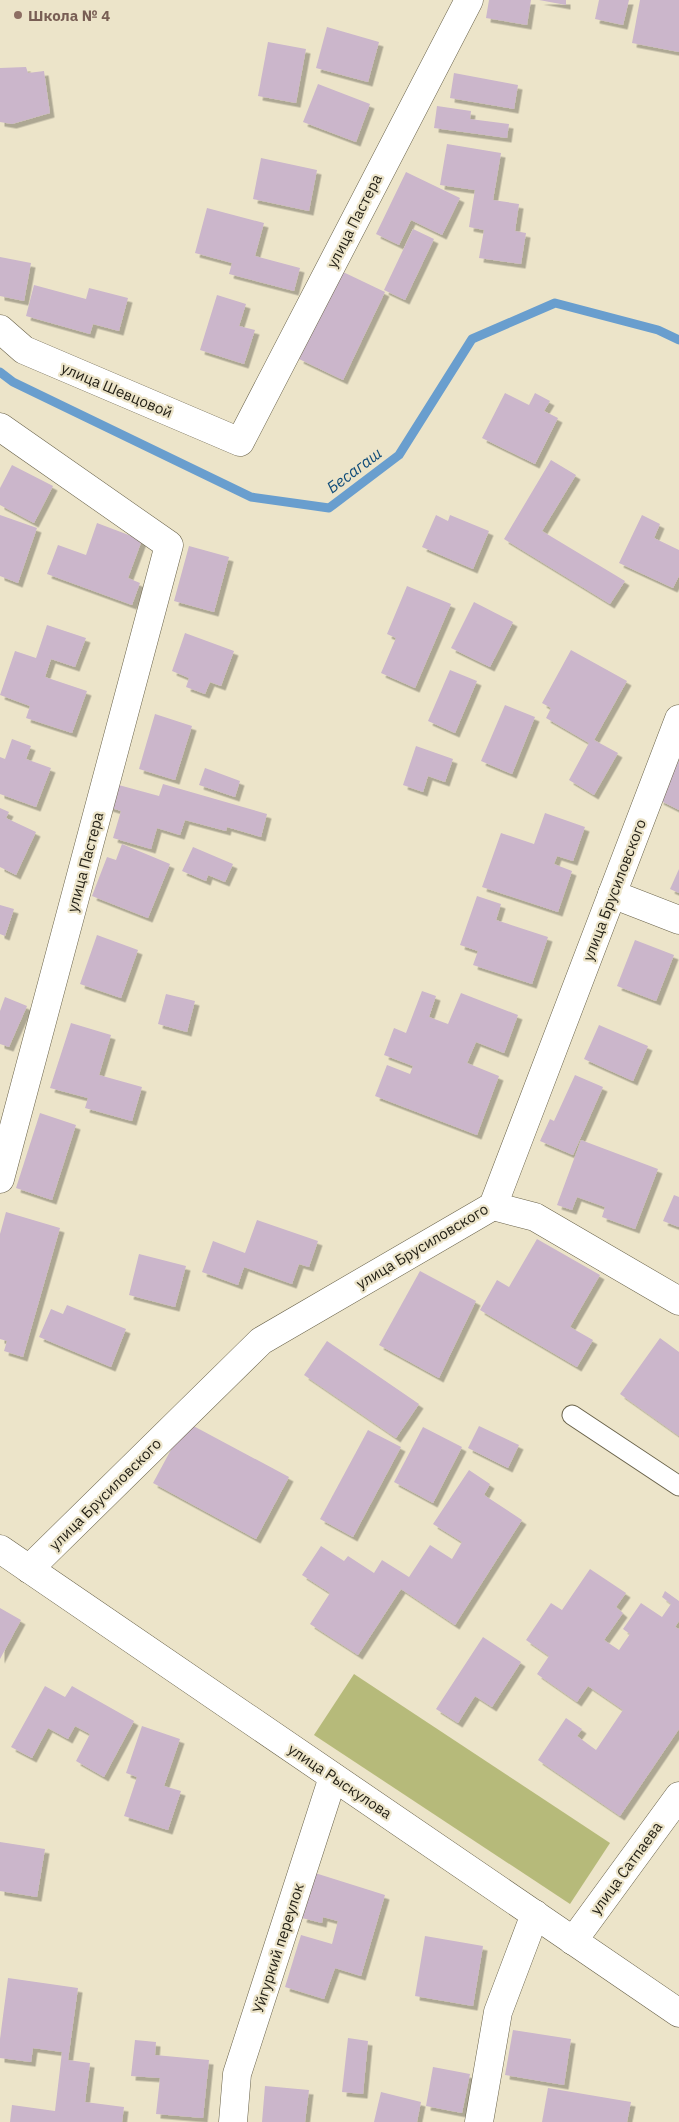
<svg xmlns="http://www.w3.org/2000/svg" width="679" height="2122" viewBox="0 0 679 2122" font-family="'IBM Plex Sans',sans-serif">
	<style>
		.green { fill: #b6ba7a }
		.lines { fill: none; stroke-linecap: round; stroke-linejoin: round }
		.stream { stroke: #699ece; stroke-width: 9 }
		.building { fill: #cbb6cb; filter: url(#shadow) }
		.lane-casing { stroke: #686149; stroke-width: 21 }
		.street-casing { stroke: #686149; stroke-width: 29 }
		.primary-casing { stroke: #686149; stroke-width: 29 }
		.lane { stroke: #fff; stroke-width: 19 }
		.street { stroke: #fff; stroke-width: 28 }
		.primary { stroke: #fff; stroke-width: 28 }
		.education-dot { fill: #8d6e63; stroke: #ece4c9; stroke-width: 2 }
		.labels { text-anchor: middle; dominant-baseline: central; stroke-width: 4.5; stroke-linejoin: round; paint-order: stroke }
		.education-label { font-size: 15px; font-weight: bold; fill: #785e54; stroke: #ece4c9; text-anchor: start }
		.street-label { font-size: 15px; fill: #211e14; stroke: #ece4c9 }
		.water-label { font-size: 16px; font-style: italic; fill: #104c79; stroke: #ece4c9 }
	</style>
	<defs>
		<filter id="shadow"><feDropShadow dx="4.5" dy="4.5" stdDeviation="0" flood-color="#0004"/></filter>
	</defs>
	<rect width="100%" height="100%" fill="#ece4c9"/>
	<polygon class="green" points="354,1674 610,1843 570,1904 314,1735"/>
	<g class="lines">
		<polyline class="stream" points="0,372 13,382 251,497 329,508 399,455 472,339 555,303 658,330 679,340"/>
	</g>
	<g class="building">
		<polygon points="489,0 531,0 527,25 486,18"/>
		<polygon points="539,0 566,0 566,5"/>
		<polygon points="599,0 629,0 623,25 595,19"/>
		<polygon points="640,0 679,0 679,52 632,43"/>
		<polygon points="327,27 379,42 368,82 316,68"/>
		<polygon points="268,42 306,49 296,103 258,96"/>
		<polygon points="26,67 28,73 44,71 50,113 12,124 0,122 0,68"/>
		<polygon points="454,73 518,85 514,109 450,98"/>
		<polygon points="318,84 370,104 356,142 303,122"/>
		<polygon points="437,106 471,111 470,119 509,124 507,138 434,128"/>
		<polygon points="447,144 501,153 493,200 519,204 515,231 526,233 521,264 479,258 484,230 469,227 475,190 440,185"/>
		<polygon points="261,158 317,170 309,211 253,199"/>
		<polygon points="406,172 460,198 442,235 411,220 399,245 376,234"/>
		<polygon points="207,208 264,223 255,256 300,268 294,291 229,274 232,263 195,253"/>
		<polygon points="413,229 434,239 405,300 384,290"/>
		<polygon points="0,257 31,263 24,301 0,296"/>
		<polygon points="341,271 385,292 343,380 299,359"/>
		<polygon points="34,285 86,299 89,288 128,298 119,331 93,324 90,334 26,316"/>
		<polygon points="217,295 246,304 239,326 255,330 244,364 200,350"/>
		<polygon points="505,393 529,405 535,393 550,401 544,411 558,418 535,464 482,438"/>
		<polygon points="551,460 576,475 542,531 625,581 610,604 504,539"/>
		<polygon points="12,465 53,486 34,523 0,505 0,488"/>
		<polygon points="0,515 37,528 18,583 0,576"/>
		<polygon points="436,515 448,521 450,515 489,531 473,569 422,547"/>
		<polygon points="642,515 660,524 654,538 679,550 679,576 673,588 619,563"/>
		<polygon points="97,523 142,540 128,578 140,583 132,605 47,574 58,545 86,555"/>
		<polygon points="189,546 229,557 214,612 174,601"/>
		<polygon points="407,586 451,604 415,688 381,673 396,638 387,634"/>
		<polygon points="474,602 513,622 490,667 451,648"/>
		<polygon points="47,625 86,638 75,667 51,659 45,677 87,691 72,733 26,718 30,706 0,695 15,651 36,658"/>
		<polygon points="185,633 234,651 221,686 210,682 205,694 186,687 189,678 172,671"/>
		<polygon points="571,650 627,681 594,740 618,753 594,795 569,780 589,743 546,718 551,708 542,703"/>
		<polygon points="450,670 477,681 455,733 428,721"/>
		<polygon points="505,705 535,717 512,774 481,761"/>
		<polygon points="155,714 192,726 175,780 139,769"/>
		<polygon points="12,739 31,746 26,759 51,768 36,807 0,794 0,757 5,759"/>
		<polygon points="416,746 453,759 445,782 428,776 423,792 403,785"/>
		<polygon points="679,760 679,810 659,800"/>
		<polygon points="205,768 240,781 235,797 199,785"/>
		<polygon points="115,784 159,796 163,784 267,814 261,837 227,827 226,831 185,820 180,835 157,828 151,849 113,838 121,811 108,807"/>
		<polygon points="0,808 9,812 6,818 36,832 16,875 0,867"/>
		<polygon points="545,813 585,827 573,861 557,856 554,864 572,871 558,912 482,887 501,833 534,844"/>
		<polygon points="122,844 170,864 148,918 92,896 107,857 116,860"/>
		<polygon points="193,847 233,864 225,882 208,875 206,881 182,871"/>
		<polygon points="679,869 679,893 670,889"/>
		<polygon points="477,896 501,904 496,920 548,937 532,984 473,965 478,951 460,945"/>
		<polygon points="0,905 14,909 5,936 0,934"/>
		<polygon points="97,935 138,950 121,998 80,984"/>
		<polygon points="635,940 674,955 656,1001 617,986"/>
		<polygon points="422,991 436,996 429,1017 448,1024 461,993 518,1015 504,1053 476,1042 467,1063 499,1076 477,1135 375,1096 387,1065 410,1074 413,1066 384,1055 394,1028 406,1033"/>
		<polygon points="166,994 195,1001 187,1032 158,1024"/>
		<polygon points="5,997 27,1006 9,1047 0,1044 0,1011"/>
		<polygon points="71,1023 111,1035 99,1075 142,1087 132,1121 85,1108 88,1098 50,1088"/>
		<polygon points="599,1025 648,1046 633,1081 584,1059"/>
		<polygon points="575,1075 603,1087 573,1155 540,1141 550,1119 554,1121"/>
		<polygon points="40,1113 76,1125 52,1200 16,1188"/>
		<polygon points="581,1140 658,1169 635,1229 602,1217 605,1207 577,1197 572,1210 557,1205"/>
		<polygon points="674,1195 679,1197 679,1227 663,1221"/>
		<polygon points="6,1212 60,1228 23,1357 4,1351 7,1341 0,1339 0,1234"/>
		<polygon points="257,1220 318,1241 309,1267 299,1264 292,1284 244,1267 238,1285 202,1272 213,1241 245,1253"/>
		<polygon points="537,1239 600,1275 570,1327 593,1340 577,1367 480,1310 497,1280 509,1287"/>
		<polygon points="139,1254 186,1266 175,1307 129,1295"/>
		<polygon points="420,1271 476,1301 439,1378 379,1345"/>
		<polygon points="67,1305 126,1329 111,1367 39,1337 51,1309 63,1314"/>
		<polygon points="660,1338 679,1352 679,1436 620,1394"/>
		<polygon points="327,1341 419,1404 396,1438 304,1375"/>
		<polygon points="186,1422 289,1477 256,1539 153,1483"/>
		<polygon points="479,1426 519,1445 508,1468 468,1448"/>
		<polygon points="423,1427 462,1447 433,1503 394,1482"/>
		<polygon points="368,1430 401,1447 353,1537 320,1519"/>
		<polygon points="469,1470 490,1484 484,1495 522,1520 455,1625 401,1589 358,1655 310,1624 330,1593 302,1575 321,1546 344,1561 348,1556 374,1573 382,1560 409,1577 430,1545 452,1559 462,1542 433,1524"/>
		<polygon points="590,1569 626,1593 616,1607 623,1613 604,1640 619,1650 630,1634 623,1629 641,1603 662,1617 671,1604 662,1597 665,1591 679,1601 679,1621 675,1627 679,1629 679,1729 620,1816 538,1760 566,1718 582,1729 577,1736 596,1750 623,1710 588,1686 577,1702 537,1674 549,1656 526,1640 551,1603 562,1610"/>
		<polygon points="0,1608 21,1620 0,1659"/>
		<polygon points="483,1637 521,1662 492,1707 475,1696 458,1723 436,1709"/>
		<polygon points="45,1686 65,1697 72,1686 134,1721 104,1777 76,1761 90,1734 75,1726 68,1739 48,1728 32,1758 11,1747"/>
		<polygon points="142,1726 180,1739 164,1786 181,1791 168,1830 124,1816 137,1777 126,1773"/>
		<polygon points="0,1842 45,1849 37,1897 0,1891"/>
		<polygon points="315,1873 385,1895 361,1976 335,1968 324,1999 285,1987 301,1935 332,1944 338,1921 323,1917 322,1923 302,1918"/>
		<polygon points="425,1936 483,1946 473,2006 415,1996"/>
		<polygon points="8,1978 78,1988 68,2060 90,2063 85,2102 124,2107 122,2122 10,2122 12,2105 55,2111 62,2052 33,2048 31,2062 0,2058 0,2039"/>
		<polygon points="513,2030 571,2039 564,2085 505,2075"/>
		<polygon points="348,2038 368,2041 363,2094 342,2092"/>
		<polygon points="135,2040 156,2042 155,2055 209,2060 203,2118 156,2114 160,2078 131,2076"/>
		<polygon points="433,2067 470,2074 462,2113 426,2106"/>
		<polygon points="265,2086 309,2090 305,2122 262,2122"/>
		<polygon points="548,2088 631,2102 627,2122 542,2122"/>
		<polygon points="381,2092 421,2102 417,2122 374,2122"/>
	</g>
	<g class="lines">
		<defs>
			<polyline id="lane" points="572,1415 679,1486"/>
			<g id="street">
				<polyline points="0,329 24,350 240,442 469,0"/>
				<polyline points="0,427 169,545 0,1179"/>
				<polyline points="612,894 679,920"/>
				<polyline points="493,1206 535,1217 679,1301"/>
				<polyline points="29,1569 261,1341 493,1206 679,719"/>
				<polyline points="573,1941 679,1796"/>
				<polyline points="233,2122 237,2074 333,1777"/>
				<polyline points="479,2122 498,2012 535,1914"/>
			</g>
			<polyline id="primary" points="0,1549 679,2013"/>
		</defs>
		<use href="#lane" class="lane-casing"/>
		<use href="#street" class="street-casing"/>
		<use href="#primary" class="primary-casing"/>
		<use href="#lane" class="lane"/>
		<use href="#street" class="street"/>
		<use href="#primary" class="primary"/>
	</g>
	<circle class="education-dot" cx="18" cy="15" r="5"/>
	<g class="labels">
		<g class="education-label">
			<text x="28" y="15">Школа № 4</text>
		</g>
		<g class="street-label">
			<text transform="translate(354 221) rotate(-63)">улица Пастера</text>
			<text transform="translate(117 390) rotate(23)">улица Шевцовой</text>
			<text transform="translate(85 862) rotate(-75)">улица Пастера</text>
			<text transform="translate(614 890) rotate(-69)">улица Брусиловского</text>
			<text transform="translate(422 1246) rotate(-31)">улица Брусиловского</text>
			<text transform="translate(105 1494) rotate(-45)">улица Брусиловского</text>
			<text transform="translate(340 1781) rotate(34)">улица Рыскулова</text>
			<text transform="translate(626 1868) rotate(-54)">улица Сатпаева</text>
			<text transform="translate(278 1948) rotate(-72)">Уйгуркий переулок</text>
		</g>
		<g class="water-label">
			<text transform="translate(354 470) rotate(-37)">Бесагаш</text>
		</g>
	</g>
</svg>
